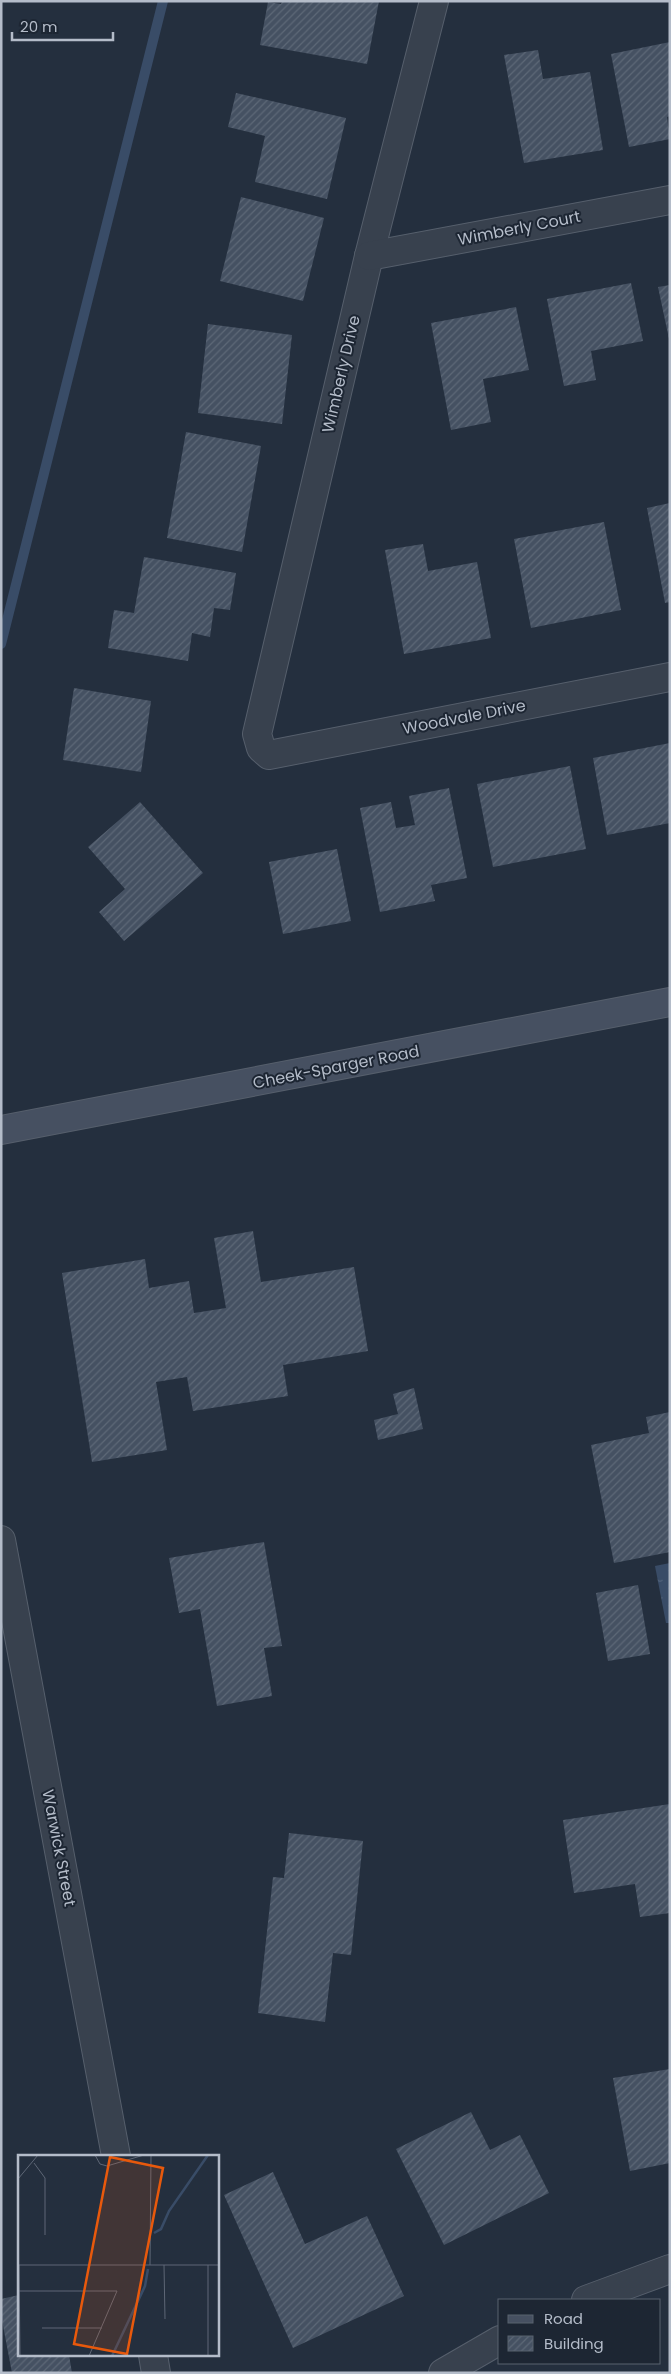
<svg xmlns="http://www.w3.org/2000/svg" width="671" height="2374" viewBox="0 0 671 2374" font-family="Poppins,sans-serif">
	<style>
		.water { fill: url(#water-ripples) }
		.lines { fill: none; stroke-linecap: round; stroke-linejoin: round }
		.stream { stroke: #394c67; stroke-width: 10 }
		.building { fill: url(#building-hatch) }
		.minor-casing { stroke: #565f6c; stroke-width: 30 }
		.secondary-casing { stroke: #565f6c; stroke-width: 30 }
		.minor { stroke: #38414e; stroke-width: 28 }
		.secondary { stroke: #465061; stroke-width: 28 }
		.labels { text-anchor: middle; dominant-baseline: central; stroke-width: 4; stroke-linejoin: round; paint-order: stroke }
		.street-label { font-size: 16px; fill: #b4bcc9; stroke: #1d2633 }
		.inset-river { fill: none; stroke: #394c67; stroke-width: 2.5 }
		.inset-road { fill: none; stroke: #5e6776; stroke-width: 1 }
		.view { fill: #e8590c; fill-opacity: 0.15; stroke: #e8590c; stroke-width: 2.5 }
		.inset-edge { fill: none; stroke: #b4bcc9; stroke-width: 2.5 }
	</style>
	<defs>
		<pattern id="water-ripples" width="26" height="14" patternUnits="userSpaceOnUse" patternTransform="scale(1.25)"><rect width="26" height="14" fill="#394c67"/><path d="M2 4q2-2 4 0t4 0M15 11q2-2 4 0t4 0" fill="none" stroke="#53647b"/></pattern>
		<pattern id="building-hatch" width="6" height="6" patternUnits="userSpaceOnUse" patternTransform="scale(1.25)"><rect width="6" height="6" fill="#455162"/><path d="M-1 1l2-2M0 6l6-6M5 7l2-2" fill="none" stroke="#5d6877"/></pattern>
	</defs>
	<rect width="100%" height="100%" fill="#242f3e"/>
	<polygon class="water" points="670,1563 670,1623 666,1623 655,1566"/>
	<g class="lines">
		<polyline class="stream" points="1,644 163,1"/>
	</g>
	<g class="building">
		<polygon points="282,1 379,1 367,64 260,45 268,2 281,4"/>
		<polygon points="670,42 670,116 667,117 670,139 629,147 611,54"/>
		<polygon points="538,50 543,79 590,72 603,150 524,163 504,55"/>
		<polygon points="236,93 346,118 327,199 255,182 265,136 228,127"/>
		<polygon points="241,197 324,218 303,301 220,281"/>
		<polygon points="631,283 643,341 591,351 596,380 564,386 547,299"/>
		<polygon points="670,285 670,339 669,339 658,287"/>
		<polygon points="516,307 529,370 483,379 491,422 451,430 431,323"/>
		<polygon points="208,324 292,335 282,424 198,413"/>
		<polygon points="186,432 261,446 242,552 167,538"/>
		<polygon points="670,503 670,602 665,603 647,508"/>
		<polygon points="604,522 621,610 531,628 514,539"/>
		<polygon points="423,544 428,571 477,562 491,638 404,654 385,550"/>
		<polygon points="144,557 236,573 230,610 214,608 210,637 192,633 188,661 108,648 114,610 134,613"/>
		<polygon points="74,688 151,701 141,772 63,760"/>
		<polygon points="670,743 670,823 607,835 593,758"/>
		<polygon points="570,766 586,849 493,867 477,784"/>
		<polygon points="449,788 467,878 431,885 435,901 380,912 360,808 391,802 396,828 415,825 409,796"/>
		<polygon points="140,802 203,873 124,941 99,912 125,889 88,847"/>
		<polygon points="337,849 351,921 283,934 269,862"/>
		<polygon points="253,1231 261,1282 354,1267 368,1351 283,1365 288,1396 193,1411 187,1377 156,1382 167,1450 92,1462 62,1273 145,1259 149,1288 189,1281 194,1313 226,1308 214,1238"/>
		<polygon points="414,1388 423,1429 378,1440 374,1420 398,1414 393,1394"/>
		<polygon points="670,1412 670,1552 614,1563 591,1445 649,1433 646,1417"/>
		<polygon points="264,1542 282,1646 264,1648 272,1696 217,1706 200,1609 179,1613 169,1558"/>
		<polygon points="638,1585 650,1654 608,1661 596,1593"/>
		<polygon points="670,1804 670,1913 640,1917 635,1884 574,1893 563,1820"/>
		<polygon points="289,1833 363,1841 351,1955 333,1953 325,2022 258,2013 273,1877 284,1878"/>
		<polygon points="670,2069 670,2163 630,2171 613,2078"/>
		<polygon points="471,2112 490,2150 520,2135 549,2193 444,2245 396,2149"/>
		<polygon points="273,2172 305,2244 367,2216 404,2296 293,2348 224,2195"/>
		<polygon points="19,2295 19,2355 69,2355 72,2373 12,2373 1,2315 1,2299"/>
	</g>
	<g class="lines">
		<defs>
			<g id="minor">
				<polyline points="434,1 369,256 257,734 261,748 269,755 670,677"/>
				<polyline points="369,256 670,200"/>
				<polyline points="1,1540 116,2156"/>
				<polyline points="586,2300 670,2269"/>
				<polyline points="153,2355 156,2373"/>
				<polyline points="443,2373 500,2340"/>
			</g>
			<polyline id="secondary" points="1,1130 670,1002"/>
		</defs>
		<use href="#minor" class="minor-casing"/>
		<use href="#secondary" class="secondary-casing"/>
		<use href="#minor" class="minor"/>
		<use href="#secondary" class="secondary"/>
	</g>
	<g class="labels">
		<g class="street-label">
			<text transform="translate(519 228) rotate(-11)">Wimberly Court</text>
			<text transform="translate(341 374) rotate(-77)">Wimberly Drive</text>
			<text transform="translate(464 717) rotate(-11)">Woodvale Drive</text>
			<text transform="translate(336 1067) rotate(-11)">Cheek-Sparger Road</text>
			<text transform="translate(59 1848) rotate(79)">Warwick Street</text>
		</g>
	</g>
	<g transform="translate(18 2155)">
		<rect width="201" height="201" fill="#242f3e"/>
		<path class="inset-river" d="M136,78l7,-4 8,-18 39,-56M94,201l33,-70 3,-17"/>
		<path class="inset-road" d="M77,0l5,9 7,2 37,-11M16,8l11,15v57M0,24l20,-24M0,110h202M1,110l1,91M132,110l1,-110M146,110l1,54M190,110v91M0,136h99l-28,65M24,173h60"/>
		<path class="view" d="M92,2l53,11 -36,186 -53,-10z"/>
		<rect width="201" height="201" class="inset-edge"/>
	</g>
	<rect width="671" height="2374" fill="none" stroke="#b4bcc9" stroke-width="5"/>
	<rect x="498" y="2299" width="162" height="65" fill="#1d2633" stroke="#59626f"/>
	<rect x="508" y="2315" width="25" height="8" fill="#465061" stroke="#59626f"/>
	<text x="544" y="2324" font-size="15" fill="#b4bcc9">Road</text>
	<rect x="508" y="2336" width="25" height="15" fill="url(#building-hatch)" stroke="#59626f"/>
	<text x="544" y="2349" font-size="15" fill="#b4bcc9">Building</text>
	<path d="M12 32v8h101v-8" fill="none" stroke="#b4bcc9" stroke-width="2.5"/>
	<text x="20" y="32" font-size="15" fill="#b4bcc9" stroke="#1d2633" stroke-width="4" paint-order="stroke">20 m</text>
</svg>
